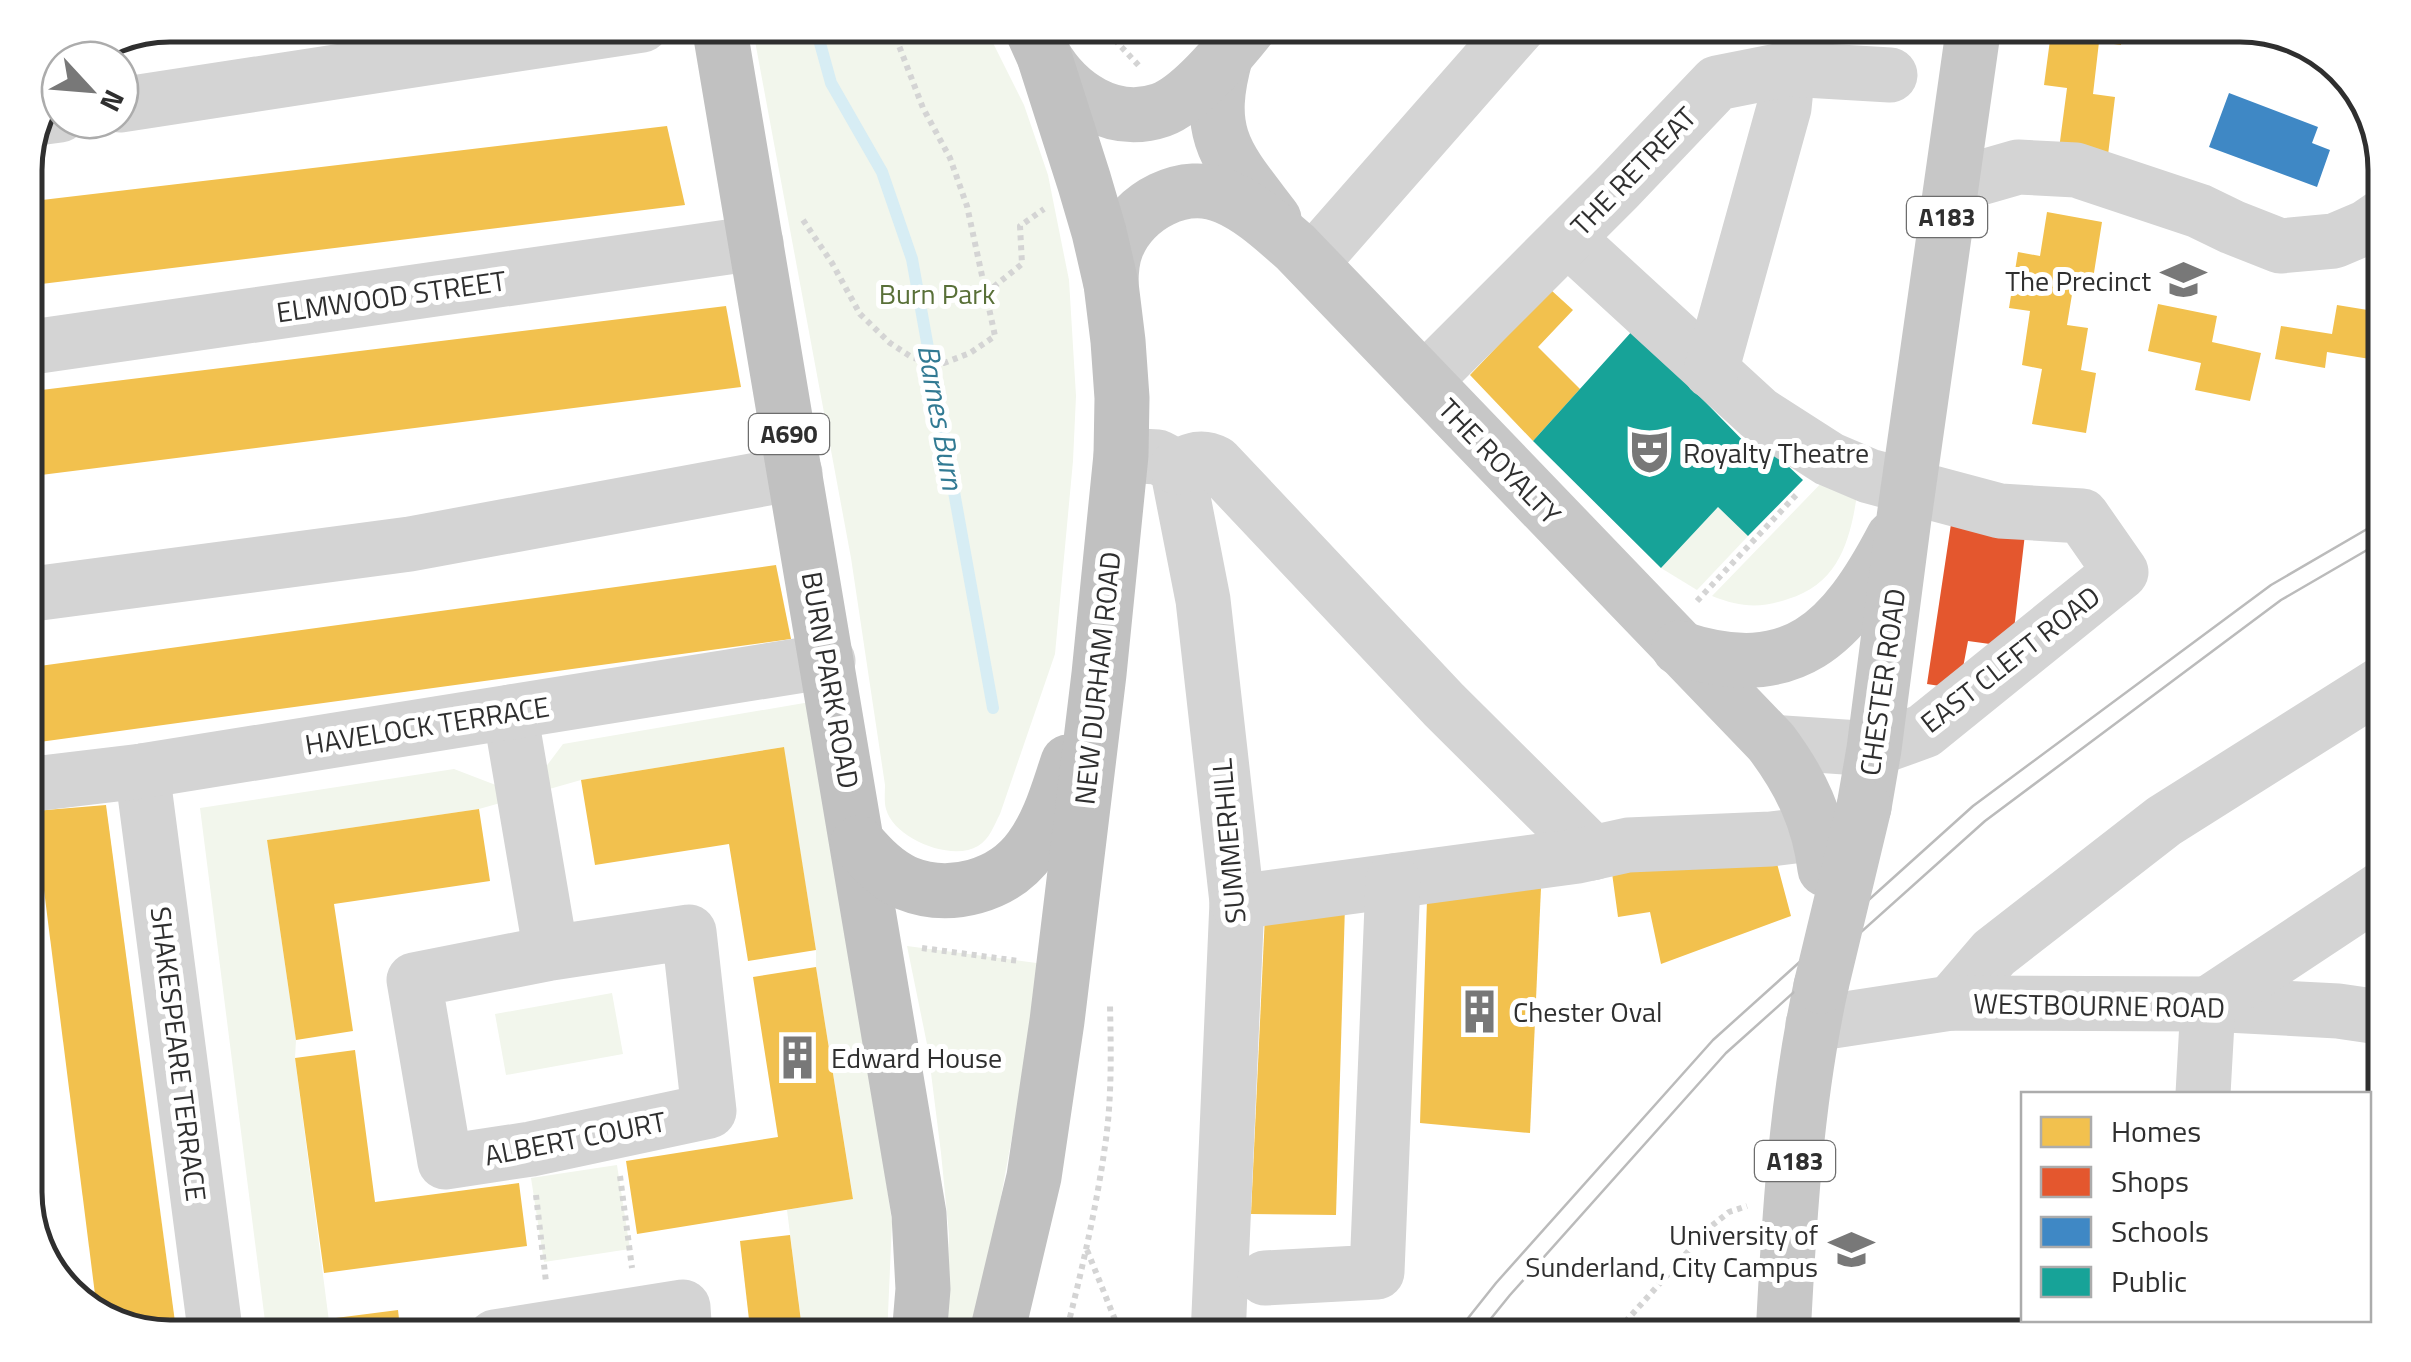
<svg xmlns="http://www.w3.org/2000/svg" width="2411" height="1362" viewBox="0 0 2411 1362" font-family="'Titillium Web',sans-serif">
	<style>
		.green { fill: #f2f6ec }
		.homes { fill: #f2c14e }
		.shops { fill: #e4572e }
		.schools { fill: #3f88c5 }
		.public { fill: #17a398 }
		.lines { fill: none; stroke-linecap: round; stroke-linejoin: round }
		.stream { stroke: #d7edf4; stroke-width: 12 }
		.path { stroke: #d4d4d4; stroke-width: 6; stroke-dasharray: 5 5; stroke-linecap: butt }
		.minor { stroke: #d4d4d4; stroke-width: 55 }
		.major { stroke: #c7c7c7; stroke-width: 55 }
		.highway { stroke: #c1c1c1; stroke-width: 55 }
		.tram { stroke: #bbb; stroke-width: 2.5 }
		.major-bridge { stroke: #c7c7c7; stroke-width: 55 }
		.labels { text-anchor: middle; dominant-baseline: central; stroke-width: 10; stroke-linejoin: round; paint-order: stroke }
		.shield { fill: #fff; stroke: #6d6d6d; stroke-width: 2.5 }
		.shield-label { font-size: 25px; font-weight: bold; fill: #2f2f2f }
		.street-label { font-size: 28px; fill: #2f2f2f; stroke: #fff }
		.poi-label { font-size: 28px; fill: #2f2f2f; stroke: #fff; text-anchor: start }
		.park-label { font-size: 28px; fill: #597038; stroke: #fff }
		.water-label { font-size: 30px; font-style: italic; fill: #327a93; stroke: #fff }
		.rim { fill: none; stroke: #2f2f2f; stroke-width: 5 }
	</style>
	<rect width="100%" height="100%" fill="#fff"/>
	<g class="green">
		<path d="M752,25h232l40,80 24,70 21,105 7,116 -3,65 -18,193 -55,160c-6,11 -10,25 -22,32 -26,16 -84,-7 -92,-37 -2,-7 -1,-17 -1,-24l-34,-227z"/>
		<path d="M1831,473l27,15c-7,49 -17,95 -70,111 -29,10 -48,8 -76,-3z"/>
		<polygon points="1718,507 1748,536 1697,590 1661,568"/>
		<polygon points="816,701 892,1222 887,1337 803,1337 787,1210 853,1198 816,967 816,949 783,747 581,780 479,809 267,840 296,1040 295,1058 331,1337 267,1337 200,808 454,769 524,796 563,744"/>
		<polygon points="907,946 1044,964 975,1337 946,1335 949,1234 941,1153 928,1049"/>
		<polygon points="612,993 623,1054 506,1075 495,1014"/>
		<polygon points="617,1165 630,1249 544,1262 531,1178"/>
	</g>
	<g class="homes">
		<polygon points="2052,25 2124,25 2121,45 2099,42 2093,94 2115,97 2108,155 2059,149 2067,88 2044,85"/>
		<polygon points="667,126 685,205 25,286 25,202"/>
		<polygon points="2047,212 2102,222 2093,279 2075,276 2067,325 2088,328 2081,370 2096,373 2086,433 2032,424 2042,369 2022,365 2030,311 2009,308 2018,252 2040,256"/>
		<polygon points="1551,290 1573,310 1538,347 1580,389 1533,441 1470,375"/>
		<polygon points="2158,304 2217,316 2212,342 2261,353 2250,401 2195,390 2201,363 2148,351"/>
		<polygon points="2337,305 2386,313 2386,340 2380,339 2376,360 2327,352 2325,368 2275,359 2281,326 2332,334"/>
		<polygon points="726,306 741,387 25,477 25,392"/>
		<polygon points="776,565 791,639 25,744 25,668"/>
		<polygon points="784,747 816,950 748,961 729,844 595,865 581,780"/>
		<polygon points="106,805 177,1337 98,1318 34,811"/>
		<polygon points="479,809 490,881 334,904 353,1031 296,1040 267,840"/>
		<polygon points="1775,856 1791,916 1661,964 1650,912 1618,917 1612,873"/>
		<polygon points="1541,888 1530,1133 1420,1123 1427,899"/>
		<polygon points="1345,905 1336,1215 1251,1214 1265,915"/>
		<polygon points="816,967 853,1199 637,1234 626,1161 778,1137 753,977"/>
		<polygon points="355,1050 375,1202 519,1183 527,1246 324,1273 295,1058"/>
		<polygon points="790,1235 803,1337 751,1337 740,1241"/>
		<polygon points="398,1310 401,1337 331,1337 328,1319"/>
	</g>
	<polygon class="shops" points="1951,524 2025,534 2012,647 1968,641 1959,689 1927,684"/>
	<polygon class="schools" points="2229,93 2318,127 2312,143 2330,150 2317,187 2209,147"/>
	<polygon class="public" points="1634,329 1759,457 1768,447 1803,480 1748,536 1718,507 1661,568 1533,441"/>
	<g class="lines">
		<polyline class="stream" points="815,25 831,83 882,172 912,259 993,708"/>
		<g class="path">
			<polyline points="1101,25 1141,68"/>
			<polyline points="803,220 832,263 860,314 890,343 913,358 944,363 970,353 995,336 967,206 950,158 923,108 891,25"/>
			<polyline points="986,293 1022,264 1020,226 1044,209"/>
			<polyline points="1697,601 1798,493"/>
			<polyline points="922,948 1019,961"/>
			<polyline points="620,1176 632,1268"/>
			<polyline points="536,1195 546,1282"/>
			<polyline points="1087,1250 1122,1337"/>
			<path d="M1065,1337c16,-63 31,-127 40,-191 7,-47 6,-94 5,-141"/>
			<polyline points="1612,1337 1709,1228 1729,1212 1747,1206"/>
		</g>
		<g class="minor">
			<polyline points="120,105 642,25"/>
			<polyline points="45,117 60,115"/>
			<polyline points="1952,186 2018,167 2076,170 2199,211 2232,227 2280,246 2334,241 2367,227 2386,214"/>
			<polyline points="1567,238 1759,414 1829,459 1869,476 2000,511 2082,516 2121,572 1924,731 1874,749 1771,742"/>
			<polyline points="1311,263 1520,25"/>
			<polyline points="25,348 756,243"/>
			<polyline points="1711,371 1784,108 1788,69"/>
			<polyline points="1424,381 1617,188 1717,83 1788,69 1890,75"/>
			<polyline points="1121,455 1158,457 1177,467 1203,600 1237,902 1218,1337"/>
			<path d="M1177,467c15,-7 24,-12 39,-4l228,242 149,148"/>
			<polyline points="25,595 410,544 795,473"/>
			<polyline points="510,712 551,953 414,980 445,1162 531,1149 709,1111 689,932 551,953"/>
			<polyline points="142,771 216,1337"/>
			<polyline points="25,785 142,771 828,661"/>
			<polyline points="1237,902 1578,856 1628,845 1771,839 1819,833"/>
			<polyline points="1951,1003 1994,953 2164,821 2386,681"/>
			<polyline points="1813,1024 1951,1003 2208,1004 2338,1011 2386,1018"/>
			<polyline points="2203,1094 2208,1004 2386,886"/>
			<polyline points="2368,1217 2379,1218"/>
			<polyline points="1265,1278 1377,1272 1393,881"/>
			<polyline points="495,1337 683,1307 685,1337"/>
			<polyline points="2187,1337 2188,1320"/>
		</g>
		<g class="major">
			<path d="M1226,55c-23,81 1,102 48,164"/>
			<path d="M1044,56c23,39 68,71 117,54 30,-11 70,-60 90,-85"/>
			<path d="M1111,284c0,-13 1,-26 6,-38 16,-40 67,-68 109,-49 26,11 48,32 69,50l476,495c30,40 48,78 54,127"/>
			<path d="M1679,648c114,38 164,-15 214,-110"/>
			<polyline points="1864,807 1874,749 1904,518 1974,25"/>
			<path d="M1783,1337c6,-118 13,-236 38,-351"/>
		</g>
		<g class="highway">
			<polyline points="719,25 919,1214 923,1289 919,1337"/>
			<path d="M858,843c14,16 28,31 48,40 44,18 98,3 125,-35 19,-26 27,-57 37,-86"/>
			<polyline points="996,1337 1034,1177 1057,1021 1099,674 1121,455 1122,398 1118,341 1111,284 1099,232 1084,181 1044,56 1030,25"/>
		</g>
		<g class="tram">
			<polyline points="1453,1337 1496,1283 1713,1040 1973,806 2271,585 2386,518"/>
			<polyline points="1476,1337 1510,1295 1726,1053 1985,821 2281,600 2386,539"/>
		</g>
		<polyline class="major-bridge" points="1821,986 1864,807"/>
	</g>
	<defs>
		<symbol id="university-bare" viewBox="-9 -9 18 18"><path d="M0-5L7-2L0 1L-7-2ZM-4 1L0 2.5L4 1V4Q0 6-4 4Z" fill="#787878" stroke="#fff" stroke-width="2.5" paint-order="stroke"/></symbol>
		<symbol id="theatre-bare" viewBox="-9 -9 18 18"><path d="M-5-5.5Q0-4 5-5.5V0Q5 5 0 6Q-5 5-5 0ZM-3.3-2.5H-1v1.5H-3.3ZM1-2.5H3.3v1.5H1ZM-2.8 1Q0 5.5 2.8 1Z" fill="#787878" stroke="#fff" stroke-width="2.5" paint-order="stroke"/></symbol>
		<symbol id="building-bare" viewBox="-9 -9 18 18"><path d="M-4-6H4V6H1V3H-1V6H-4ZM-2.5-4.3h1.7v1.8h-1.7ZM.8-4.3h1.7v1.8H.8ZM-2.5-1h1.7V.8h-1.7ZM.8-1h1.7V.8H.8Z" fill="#787878" stroke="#fff" stroke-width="2.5" paint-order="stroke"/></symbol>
	</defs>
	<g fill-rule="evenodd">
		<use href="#university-bare" x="2152" y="248" width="63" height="63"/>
		<use href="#theatre-bare" x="1618" y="420" width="63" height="63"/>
		<use href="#building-bare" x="1448" y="980" width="63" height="63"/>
		<use href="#building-bare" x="766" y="1026" width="63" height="63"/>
		<use href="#university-bare" x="1820" y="1218" width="63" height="63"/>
	</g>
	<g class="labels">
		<g class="shield">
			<rect x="1907" y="197" width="80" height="40" rx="8"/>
			<rect x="749" y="414" width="80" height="40" rx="8"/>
			<rect x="1755" y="1141" width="80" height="40" rx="8"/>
		</g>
		<g class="shield-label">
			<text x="1947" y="217">A183</text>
			<text x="789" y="434">A690</text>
			<text x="1795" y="1161">A183</text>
		</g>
		<g class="street-label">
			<text transform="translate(1633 171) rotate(-46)">THE RETREAT</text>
			<text transform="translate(391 296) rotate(-8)">ELMWOOD STREET</text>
			<text transform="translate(1500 461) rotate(46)">THE ROYALTY</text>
			<text transform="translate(2010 659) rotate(-38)">EAST CLEFT ROAD</text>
			<text transform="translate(1097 678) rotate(-84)">NEW DURHAM ROAD</text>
			<text transform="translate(831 680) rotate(80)">BURN PARK ROAD</text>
			<text transform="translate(1882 682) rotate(-82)">CHESTER ROAD</text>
			<text transform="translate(427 725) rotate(-9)">HAVELOCK TERRACE</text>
			<text transform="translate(1228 841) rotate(-95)">SUMMERHILL</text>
			<text transform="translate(2099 1005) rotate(1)">WESTBOURNE ROAD</text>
			<text transform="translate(179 1054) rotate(83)">SHAKESPEARE TERRACE</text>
			<text transform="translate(575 1138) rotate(-11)">ALBERT COURT</text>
		</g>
		<g class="poi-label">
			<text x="2151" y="280" text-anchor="end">The Precinct</text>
			<text x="1683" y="452">Royalty Theatre</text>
			<text x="1513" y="1011">Chester Oval</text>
			<text x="831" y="1057">Edward House</text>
			<text x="1818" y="1234" text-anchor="end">University of<tspan x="1818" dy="32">Sunderland, City Campus</tspan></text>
		</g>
		<g class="park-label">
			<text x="937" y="293">Burn Park</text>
		</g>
		<g class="water-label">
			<text transform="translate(941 417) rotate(80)">Barnes Burn</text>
		</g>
	</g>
	<path d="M0 0H2411V1362H0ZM170 42H2240A128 128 0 0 1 2368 170V1192A128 128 0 0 1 2240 1320H170A128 128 0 0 1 42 1192V170A128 128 0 0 1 170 42Z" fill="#fff" fill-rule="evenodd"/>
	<path class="rim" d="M170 42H2240A128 128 0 0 1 2368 170V1192A128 128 0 0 1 2240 1320H170A128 128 0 0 1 42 1192V170A128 128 0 0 1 170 42Z"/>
	<rect x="2021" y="1092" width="350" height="230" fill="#ffffff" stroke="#acacac" stroke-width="2.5"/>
	<rect x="2041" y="1117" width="50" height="30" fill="#f2c14e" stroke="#acacac" stroke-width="2.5"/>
	<text x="2111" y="1142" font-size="30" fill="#2f2f2f">Homes</text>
	<rect x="2041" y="1167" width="50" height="30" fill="#e4572e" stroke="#acacac" stroke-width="2.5"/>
	<text x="2111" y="1192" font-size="30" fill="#2f2f2f">Shops</text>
	<rect x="2041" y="1217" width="50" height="30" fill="#3f88c5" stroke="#acacac" stroke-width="2.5"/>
	<text x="2111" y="1242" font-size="30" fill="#2f2f2f">Schools</text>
	<rect x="2041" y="1267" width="50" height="30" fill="#17a398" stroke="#acacac" stroke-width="2.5"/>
	<text x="2111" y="1292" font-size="30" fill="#2f2f2f">Public</text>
	<g transform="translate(90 90) rotate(116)"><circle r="48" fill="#ffffff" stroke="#acacac" stroke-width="2.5"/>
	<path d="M0-8L18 38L0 25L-18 38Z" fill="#787878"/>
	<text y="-15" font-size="28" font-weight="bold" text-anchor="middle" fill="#2f2f2f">N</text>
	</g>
</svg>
